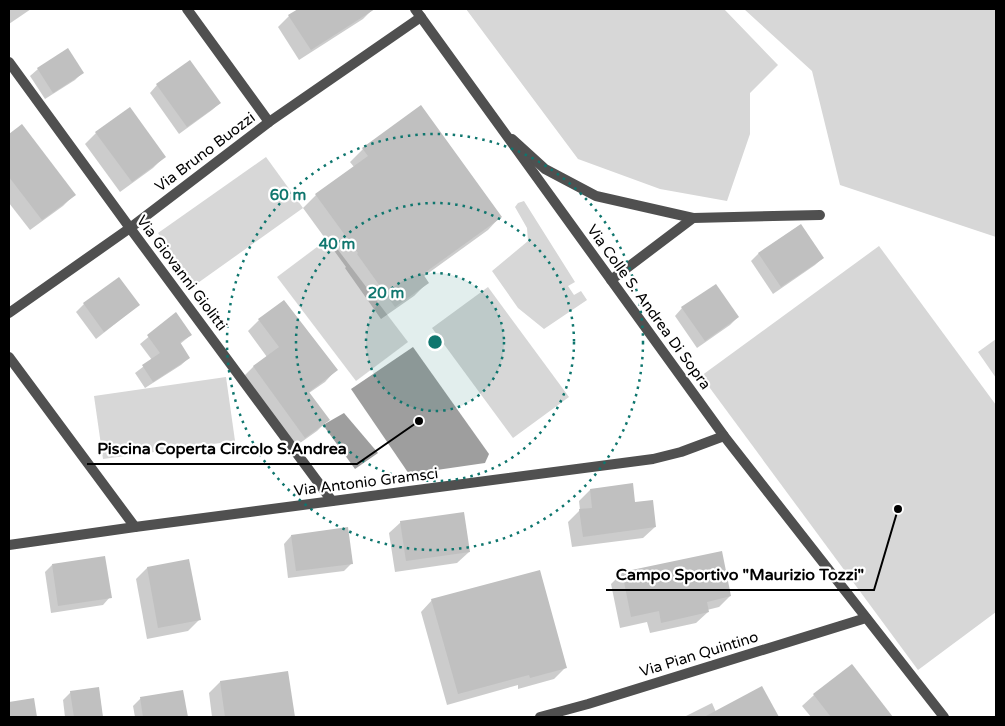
<svg xmlns="http://www.w3.org/2000/svg" width="1005" height="726" viewBox="0 0 1005 726" font-family="'Varela Round',sans-serif">
	<style>
		.green { fill: #d7d7d7 }
		.water { fill: #9e9e9e }
		.shadow { fill: #0003 }
		.building { fill: #c0c0c0 }
		.lines { fill: none; stroke-linecap: round; stroke-linejoin: round }
		.service { stroke: #505050; stroke-width: 10 }
		.minor { stroke: #505050; stroke-width: 10 }
		.ring { fill: none; stroke: #0f766e; stroke-width: 2.5; stroke-dasharray: 2.5 5 }
		.labels { text-anchor: middle; dominant-baseline: central; stroke-width: 4.5; stroke-linejoin: round; paint-order: stroke }
		.street-label { font-size: 15px; fill: #000; stroke: #fff }
		.centre { fill: #0f766e; stroke: #fff; stroke-width: 2.5 }
		.ring-label { font-size: 15px; text-anchor: middle; font-weight: bold; fill: #0f766e; stroke: #fff; stroke-width: 4.5; stroke-linejoin: round; paint-order: stroke }
		.leader { fill: none; stroke: #000; stroke-width: 2 }
		.callout-dot { fill: #000; stroke: #fff; stroke-width: 2 }
		.callout-label { font-size: 16px; text-anchor: middle; font-weight: bold; fill: #000; stroke: #fff; stroke-width: 4.5; stroke-linejoin: round; paint-order: stroke }
	</style>
	<rect width="100%" height="100%" fill="#fff"/>
	<g class="green">
		<polygon points="466,9 724,9 778,65 750,93 750,134 727,201 660,189 578,159"/>
		<polygon points="744,9 996,9 996,237 840,185 812,71"/>
		<polygon points="266,157 303,208 195,285 158,233"/>
		<polygon points="524,201 575,282 568,286 574,295 581,291 587,300 544,329 518,308 492,271 528,241 527,228 515,207 518,203"/>
		<polygon points="329,238 408,342 356,381 277,277"/>
		<polygon points="879,246 996,405 996,612 918,670 701,376"/>
		<polygon points="488,287 569,397 513,438 432,328"/>
		<polygon points="996,339 996,378 978,352"/>
		<polygon points="226,377 235,441 103,459 94,396"/>
	</g>
	<g class="water">
		<polygon points="413,347 489,454 485,463 409,474 351,389"/>
		<polygon points="344,413 378,453 355,469 323,425"/>
	</g>
	<g class="shadow">
		<polygon points="9,9 31,9 9,24"/>
		<polygon points="300,9 373,9 363,19 299,60 278,27 289,16"/>
		<polygon points="38,69 82,73 75,80 45,99 30,76"/>
		<polygon points="157,85 220,103 212,110 179,134 150,93"/>
		<polygon points="420,107 500,217 488,230 423,277 427,283 414,296 381,319 345,268 346,267 303,208 316,195 354,167 350,162 363,149"/>
		<polygon points="21,126 74,195 63,206 30,230 9,203 9,135"/>
		<polygon points="96,133 164,157 153,168 120,192 85,144"/>
		<polygon points="800,225 823,258 815,265 773,294 751,261 758,254"/>
		<polygon points="119,278 139,305 96,339 76,312 84,304"/>
		<polygon points="682,308 738,317 730,325 697,348 675,316"/>
		<polygon points="176,314 191,335 180,344 189,358 181,365 145,388 135,373 152,360 140,344"/>
		<polygon points="259,320 336,370 325,382 309,393 328,420 317,431 293,448 242,378 253,367 267,357 248,331"/>
		<polygon points="590,490 634,504 655,527 643,538 572,547 568,522 580,510 579,501"/>
		<polygon points="401,522 469,552 457,563 395,572 389,533"/>
		<polygon points="291,536 352,563 344,571 288,578 284,544"/>
		<polygon points="721,552 730,596 719,607 707,610 708,612 696,623 650,633 647,622 620,628 611,584 622,573"/>
		<polygon points="188,560 199,620 188,631 147,639 136,579 147,568"/>
		<polygon points="52,565 110,597 103,605 51,613 45,572"/>
		<polygon points="432,600 565,668 554,679 518,689 518,685 447,705 421,612"/>
		<polygon points="851,666 892,717 811,717 802,706 814,695"/>
		<polygon points="287,672 294,717 212,717 209,693 220,682"/>
		<polygon points="98,689 102,717 65,717 63,700 71,692"/>
		<polygon points="182,691 187,717 135,717 133,706 140,699"/>
		<polygon points="712,703 716,712 777,716 775,717 684,717"/>
	</g>
	<g class="building">
		<polygon points="298,9 375,9 311,50 288,15"/>
		<polygon points="68,48 84,73 53,93 37,68"/>
		<polygon points="190,60 221,103 187,127 156,84"/>
		<polygon points="421,105 502,217 423,274 429,283 395,307 357,254 358,253 315,194 368,156 362,148"/>
		<polygon points="130,107 166,157 132,182 95,132"/>
		<polygon points="22,124 76,195 42,220 9,177 9,134"/>
		<polygon points="801,224 824,258 781,287 758,253"/>
		<polygon points="119,277 140,305 104,332 83,303"/>
		<polygon points="716,284 739,317 705,341 681,307"/>
		<polygon points="284,300 338,370 309,392 330,420 305,438 253,366 279,347 258,319"/>
		<polygon points="176,312 192,335 180,342 190,358 153,382 142,365 160,353 147,335"/>
		<polygon points="633,483 635,502 653,500 656,527 583,537 579,509 592,508 590,489"/>
		<polygon points="464,512 470,552 406,561 400,521"/>
		<polygon points="348,527 353,564 296,571 291,535"/>
		<polygon points="722,551 731,596 707,602 709,612 661,623 659,611 631,617 622,572"/>
		<polygon points="105,556 112,598 58,606 52,564"/>
		<polygon points="189,559 201,620 158,628 147,567"/>
		<polygon points="540,570 567,668 530,678 529,675 458,694 431,599"/>
		<polygon points="852,664 893,717 831,717 813,694"/>
		<polygon points="288,671 295,717 225,717 220,681"/>
		<polygon points="762,686 779,717 704,717"/>
		<polygon points="99,687 103,717 74,717 70,691"/>
		<polygon points="183,690 188,717 143,717 140,697"/>
		<polygon points="34,698 37,717 9,717 9,702"/>
	</g>
	<g class="lines">
		<g class="service">
			<polyline points="512,139 545,169 596,196 693,218"/>
			<polyline points="611,280 693,218 820,215"/>
		</g>
		<g class="minor">
			<polyline points="187,9 269,122"/>
			<polyline points="415,9 724,436 944,717"/>
			<polyline points="9,62 130,228 332,501"/>
			<polyline points="9,313 130,228 269,122 421,17"/>
			<polyline points="9,357 135,527"/>
			<polyline points="9,545 135,527 653,459 681,452 724,436"/>
			<polyline points="540,717 588,704 866,618"/>
		</g>
	</g>
	<circle cx="435" cy="342" r="69" fill="#0f766e" fill-opacity=".12"/>
	<g class="ring">
		<circle cx="435" cy="342" r="69"/>
		<circle cx="435" cy="342" r="139"/>
		<circle cx="435" cy="342" r="208"/>
	</g>
	<g class="labels">
		<g class="street-label">
			<text transform="translate(205 152) rotate(-37)">Via Bruno Buozzi</text>
			<text transform="translate(182 273) rotate(53)">Via Giovanni Giolitti</text>
			<text transform="translate(649 307) rotate(54)">Via Colle S. Andrea Di Sopra</text>
			<text transform="translate(366 482) rotate(-7)">Via Antonio Gramsci</text>
			<text transform="translate(699 654) rotate(-17)">Via Pian Quintino</text>
		</g>
	</g>
	<circle cx="435" cy="342" r="8" class="centre"/>
	<g class="ring-label">
		<text x="288" y="200">60 m</text>
		<text x="337" y="249">40 m</text>
		<text x="386" y="298">20 m</text>
	</g>
	<path class="leader" d="M419 421L357 464H87M898 509L874 590H606"/>
	<g class="callout-dot">
		<circle cx="419" cy="421" r="5"/>
		<circle cx="898" cy="509" r="5"/>
	</g>
	<g class="callout-label">
		<text x="222" y="454">Piscina Coperta Circolo S.Andrea</text>
		<text x="740" y="580">Campo Sportivo "Maurizio Tozzi"</text>
	</g>
	<rect width="1005" height="726" fill="none" stroke="#000000" stroke-width="20"/>
</svg>
